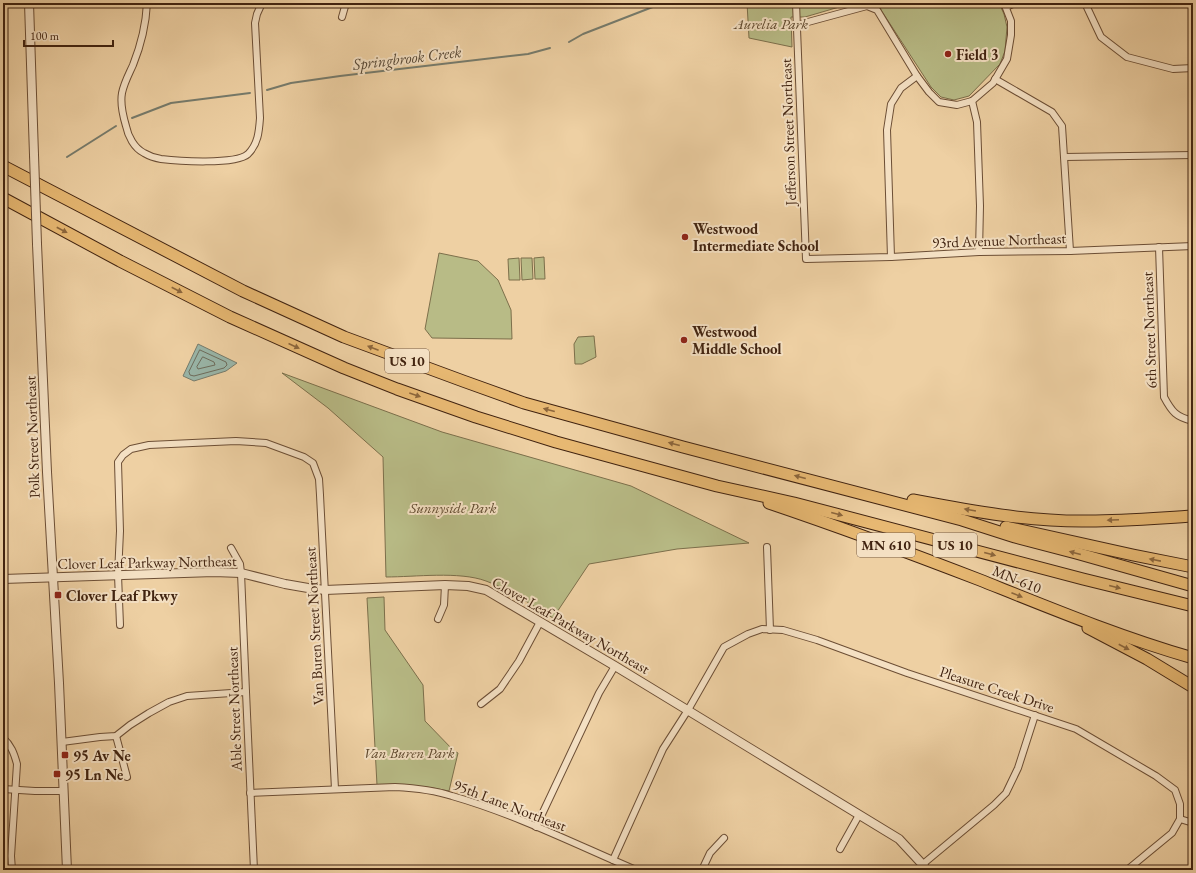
<svg xmlns="http://www.w3.org/2000/svg" width="1196" height="873" viewBox="0 0 1196 873" font-family="'EB Garamond',serif">
	<style>
		.green { fill: #b8bb86; stroke: #7c6f4b }
		.water { fill: #99b6a9; stroke: #767b6c }
		.lines { fill: none; stroke-linecap: round; stroke-linejoin: round }
		.shore { stroke: #6d6c5c; stroke-width: 1 }
		.stream { stroke: #767b6c; stroke-width: 2 }
		.minor-casing { stroke: #6c4e35; stroke-width: 8 }
		.tertiary-casing { stroke: #6c4e35; stroke-width: 10 }
		.motorway-casing { stroke: #412310; stroke-width: 13 }
		.minor { stroke: #f4e0c3; stroke-width: 6 }
		.tertiary { stroke: #f4e0c3; stroke-width: 8 }
		.motorway { stroke: #e7b872; stroke-width: 11 }
		.tertiary-bridge-casing { stroke: #6c4e35; stroke-width: 10; stroke-linecap: butt }
		.tertiary-bridge { stroke: #f4e0c3; stroke-width: 8 }
		.oneway { fill: #8c663c }
		.poi-dot { fill: #8f2418; stroke: #f4e0c3; stroke-width: 1.5 }
		.labels { text-anchor: middle; dominant-baseline: central; stroke-width: 4; stroke-linejoin: round; paint-order: stroke }
		.shield { fill: #f4e0c3; stroke: #775c46; stroke-width: 1 }
		.shield-label { font-size: 14px; font-weight: bold; fill: #412310 }
		.park-label { font-size: 15px; font-style: italic; fill: #5f492e; stroke: #f4e0c3 }
		.poi-label { font-size: 15px; font-weight: bold; fill: #412310; stroke: #f4e0c3; text-anchor: start }
		.street-label { font-size: 15px; fill: #412310; stroke: #f4e0c3 }
		.water-label { font-size: 16px; font-style: italic; fill: #574836; stroke: #f4e0c3 }
	</style>
	<rect width="100%" height="100%" fill="#eed0a3"/>
	<filter id="stains"><feTurbulence type="fractalNoise" baseFrequency=".005" numOctaves="4"/><feColorMatrix values="0 0 0 0 .2 0 0 0 0 .09 0 0 0 0 .02 0 0 0 .5 -.17"/></filter>
	<radialGradient id="worn" r=".72"><stop offset=".6" stop-color="#630" stop-opacity="0"/><stop offset="1" stop-color="#630" stop-opacity=".3"/></radialGradient>
	<g class="green">
		<polygon points="747,3 845,3 846,5 805,17 791,17 792,47 749,38"/>
		<polygon points="879,3 999,3 1004,14 1007,27 1005,51 1000,64 969,96 954,100 941,97 931,87 881,10"/>
		<polygon points="439,253 478,261 498,280 511,310 512,339 432,338 425,329"/>
		<polygon points="544,257 545,279 535,279 534,258"/>
		<polygon points="519,258 520,280 509,280 508,259"/>
		<polygon points="521,258 532,258 533,279 522,280"/>
		<polygon points="594,336 596,357 582,364 575,364 574,344 578,337"/>
		<path d="M282,373l160,59 189,54 118,57 -72,6 -88,15 -36,54c-20,-12 -44,-29 -67,-37 -27,-10 -71,-4 -100,-4l-3,-120 -55,-49z"/>
		<path d="M384,597l1,33 38,55 2,36 29,30 4,2 -9,38c-24,-5 -47,-7 -72,-6l-10,-187z"/>
	</g>
	<g class="water">
		<polygon points="3,13 4,14 7,23 4,105 3,112"/>
		<polygon points="198,344 237,363 226,371 194,381 183,376"/>
	</g>
	<g class="lines">
		<g class="shore">
			<polygon points="200,350 226,362 227,365 224,368 194,376 190,375 189,372"/>
			<polygon points="203,357 214,362 215,365 198,369 197,367"/>
		</g>
		<g class="stream">
			<polyline points="569,42 583,34 663,3"/>
			<polyline points="267,90 291,83 340,76 528,54 550,48"/>
			<polyline points="132,118 171,103 250,93"/>
			<polyline points="67,157 116,126"/>
		</g>
		<defs>
			<g id="minor">
				<path d="M147,3c-1,21 -6,42 -14,62 -4,9 -9,18 -11,28 -2,11 1,23 4,33 2,10 8,22 18,27 5,3 11,5 17,6 16,2 75,6 87,-5 10,-10 11,-22 12,-36l-5,-95 2,-9 5,-11"/>
				<polyline points="796,3 806,259 891,257 979,252 1070,251 1193,246"/>
				<polyline points="1085,3 1101,37 1127,57 1173,69 1193,68"/>
				<polyline points="1006,7 1015,3"/>
				<polyline points="342,17 346,3"/>
				<polyline points="797,25 867,6 877,10 917,76 929,92 939,102 957,105 972,101 993,83 1007,59 1011,35 1011,21 1004,3"/>
				<polyline points="995,79 1052,112 1062,126 1070,251"/>
				<polyline points="972,101 977,122 980,206 979,252"/>
				<polyline points="1065,157 1193,155"/>
				<path d="M1159,247l5,150c8,15 12,20 29,24"/>
				<polyline points="891,257 887,130 891,104 901,88 917,76"/>
				<polyline points="767,547 770,630"/>
				<polyline points="231,548 240,564 241,573 246,692 254,870"/>
				<polyline points="438,619 444,605 445,585"/>
				<polyline points="120,625 118,575 120,531 118,462 123,455 131,449 149,445 236,441 266,443 304,457 313,463 319,479 320,495 335,789"/>
				<polyline points="481,704 500,689 519,661 540,622"/>
				<polyline points="116,736 127,777"/>
				<path d="M3,738c8,7 11,15 14,26l-6,92 1,14"/>
				<polyline points="62,742 100,737 116,736 130,725 149,713 169,702 187,696 246,692"/>
				<polyline points="3,789 35,791 64,791"/>
				<path d="M250,793l145,-6c19,1 39,3 57,9 63,18 123,48 184,74"/>
				<polyline points="536,827 599,693 615,666"/>
				<polyline points="840,849 859,815"/>
				<polyline points="613,860 663,749 688,710 724,647 748,634 762,629 783,630 817,640 907,673 1076,729 1156,776 1175,790 1180,804 1180,819"/>
				<polyline points="923,864 994,805 1006,793 1018,768 1035,715"/>
				<polyline points="702,870 710,853 724,838"/>
				<polyline points="1127,870 1172,833 1180,819 1193,823"/>
			</g>
			<g id="tertiary">
				<polyline points="29,3 34,155"/>
				<polyline points="37,244 47,472 59,683 67,870"/>
				<polyline points="3,579 214,572 241,573 285,584 308,588 325,590 445,585 468,586 486,590 615,666 899,839 924,866 926,870"/>
			</g>
			<g id="motorway">
				<polyline points="3,166 243,291 344,337 463,381 524,403 683,447 962,520 1015,537 1076,553 1193,586"/>
				<polyline points="3,198 120,261 230,317 344,368 397,389 476,417 556,442 717,486 794,503 1083,579 1193,606"/>
				<path d="M913,500c58,11 117,22 176,21 35,0 69,-3 104,-5"/>
				<path d="M769,503c71,24 141,50 211,77 70,28 140,57 213,78"/>
				<polyline points="1006,527 1133,555 1193,567"/>
				<polyline points="1088,628 1147,659 1193,687"/>
			</g>
		</defs>
		<use href="#minor" class="minor-casing"/>
		<use href="#tertiary" class="tertiary-casing"/>
		<use href="#motorway" class="motorway-casing"/>
		<use href="#minor" class="minor"/>
		<use href="#tertiary" class="tertiary"/>
		<use href="#motorway" class="motorway"/>
		<defs>
			<polyline id="tertiary-bridge" points="34,155 37,244"/>
		</defs>
		<use href="#tertiary-bridge" class="tertiary-bridge-casing"/>
		<use href="#tertiary-bridge" class="tertiary-bridge"/>
	</g>
	<defs><path id="oneway-solid" d="M-6-.8H1V-3.2L6.5 0L1 3.2V.8H-6Z"/></defs>
	<g class="oneway">
		<use href="#oneway-solid" transform="translate(62 230) rotate(28)"/>
		<use href="#oneway-solid" transform="translate(177 290) rotate(27)"/>
		<use href="#oneway-solid" transform="translate(294 346) rotate(24)"/>
		<use href="#oneway-solid" transform="translate(373 348) rotate(-159)"/>
		<use href="#oneway-solid" transform="translate(415 395) rotate(19)"/>
		<use href="#oneway-solid" transform="translate(549 410) rotate(-165)"/>
		<use href="#oneway-solid" transform="translate(674 444) rotate(-165)"/>
		<use href="#oneway-solid" transform="translate(800 477) rotate(-165)"/>
		<use href="#oneway-solid" transform="translate(970 510) rotate(-170)"/>
		<use href="#oneway-solid" transform="translate(837 514) rotate(15)"/>
		<use href="#oneway-solid" transform="translate(1113 520) rotate(177)"/>
		<use href="#oneway-solid" transform="translate(1075 553) rotate(-165)"/>
		<use href="#oneway-solid" transform="translate(990 554) rotate(15)"/>
		<use href="#oneway-solid" transform="translate(1155 560) rotate(-169)"/>
		<use href="#oneway-solid" transform="translate(1115 587) rotate(14)"/>
		<use href="#oneway-solid" transform="translate(1017 595) rotate(22)"/>
		<use href="#oneway-solid" transform="translate(1124 647) rotate(28)"/>
	</g>
	<g class="poi-dot">
		<circle cx="948" cy="54" r="4"/>
		<circle cx="685" cy="237" r="4"/>
		<circle cx="684" cy="340" r="4"/>
		<rect x="54" y="591" width="8" height="8" rx="2"/>
		<rect x="61" y="751" width="8" height="8" rx="2"/>
		<rect x="53" y="770" width="8" height="8" rx="2"/>
	</g>
	<g class="labels">
		<g class="shield">
			<rect x="385" y="349" width="44" height="24" rx="3"/>
			<rect x="857" y="533" width="58" height="24" rx="3"/>
			<rect x="933" y="533" width="44" height="24" rx="3"/>
		</g>
		<g class="shield-label">
			<text x="407" y="361">US 10</text>
			<text x="886" y="545">MN 610</text>
			<text x="955" y="545">US 10</text>
		</g>
		<g class="park-label">
			<text x="771" y="23">Aurelia Park</text>
			<text x="453" y="507">Sunnyside Park</text>
			<text x="409" y="752">Van Buren Park</text>
		</g>
		<g class="poi-label">
			<text x="956" y="54">Field 3</text>
			<text x="693" y="228">Westwood<tspan x="693" dy="17">Intermediate School</tspan></text>
			<text x="692" y="331">Westwood<tspan x="692" dy="17">Middle School</tspan></text>
			<text x="66" y="595">Clover Leaf Pkwy</text>
			<text x="73" y="755">95 Av Ne</text>
			<text x="65" y="774">95 Ln Ne</text>
		</g>
		<g class="street-label">
			<text transform="translate(788 132) rotate(-92)">Jefferson Street Northeast</text>
			<text transform="translate(999 240) rotate(-2)">93rd Avenue Northeast</text>
			<text transform="translate(1149 330) rotate(-92)">6th Street Northeast</text>
			<text transform="translate(32 437) rotate(-92)">Polk Street Northeast</text>
			<text transform="translate(147 562) rotate(-1)">Clover Leaf Parkway Northeast</text>
			<text transform="translate(1017 579) rotate(22)">MN-610</text>
			<text transform="translate(571 625) rotate(30)">Clover Leaf Parkway Northeast</text>
			<text transform="translate(314 626) rotate(-93)">Van Buren Street Northeast</text>
			<text transform="translate(997 689) rotate(18)">Pleasure Creek Drive</text>
			<text transform="translate(234 709) rotate(-92)">Able Street Northeast</text>
			<text transform="translate(510 805) rotate(21)">95th Lane Northeast</text>
		</g>
		<g class="water-label">
			<text transform="translate(407 58) rotate(-7)">Springbrook Creek</text>
		</g>
	</g>
	<rect width="1196" height="873" fill="none" stroke="#eed0a3" stroke-width="16"/>
	<rect x="4" y="4" width="1188" height="865" fill="none" stroke="#412310" stroke-width="2"/>
	<rect x="8" y="8" width="1180" height="857" fill="none" stroke="#412310"/>
	<path d="M24 40v6h89v-6" fill="none" stroke="#412310" stroke-width="2"/>
	<text x="30" y="40" font-size="12" fill="#412310" stroke="#f4e0c3" stroke-width="3" paint-order="stroke">100 m</text>
	<rect width="100%" height="100%" filter="url(#stains)"/>
	<rect width="100%" height="100%" fill="url(#worn)"/>
</svg>
